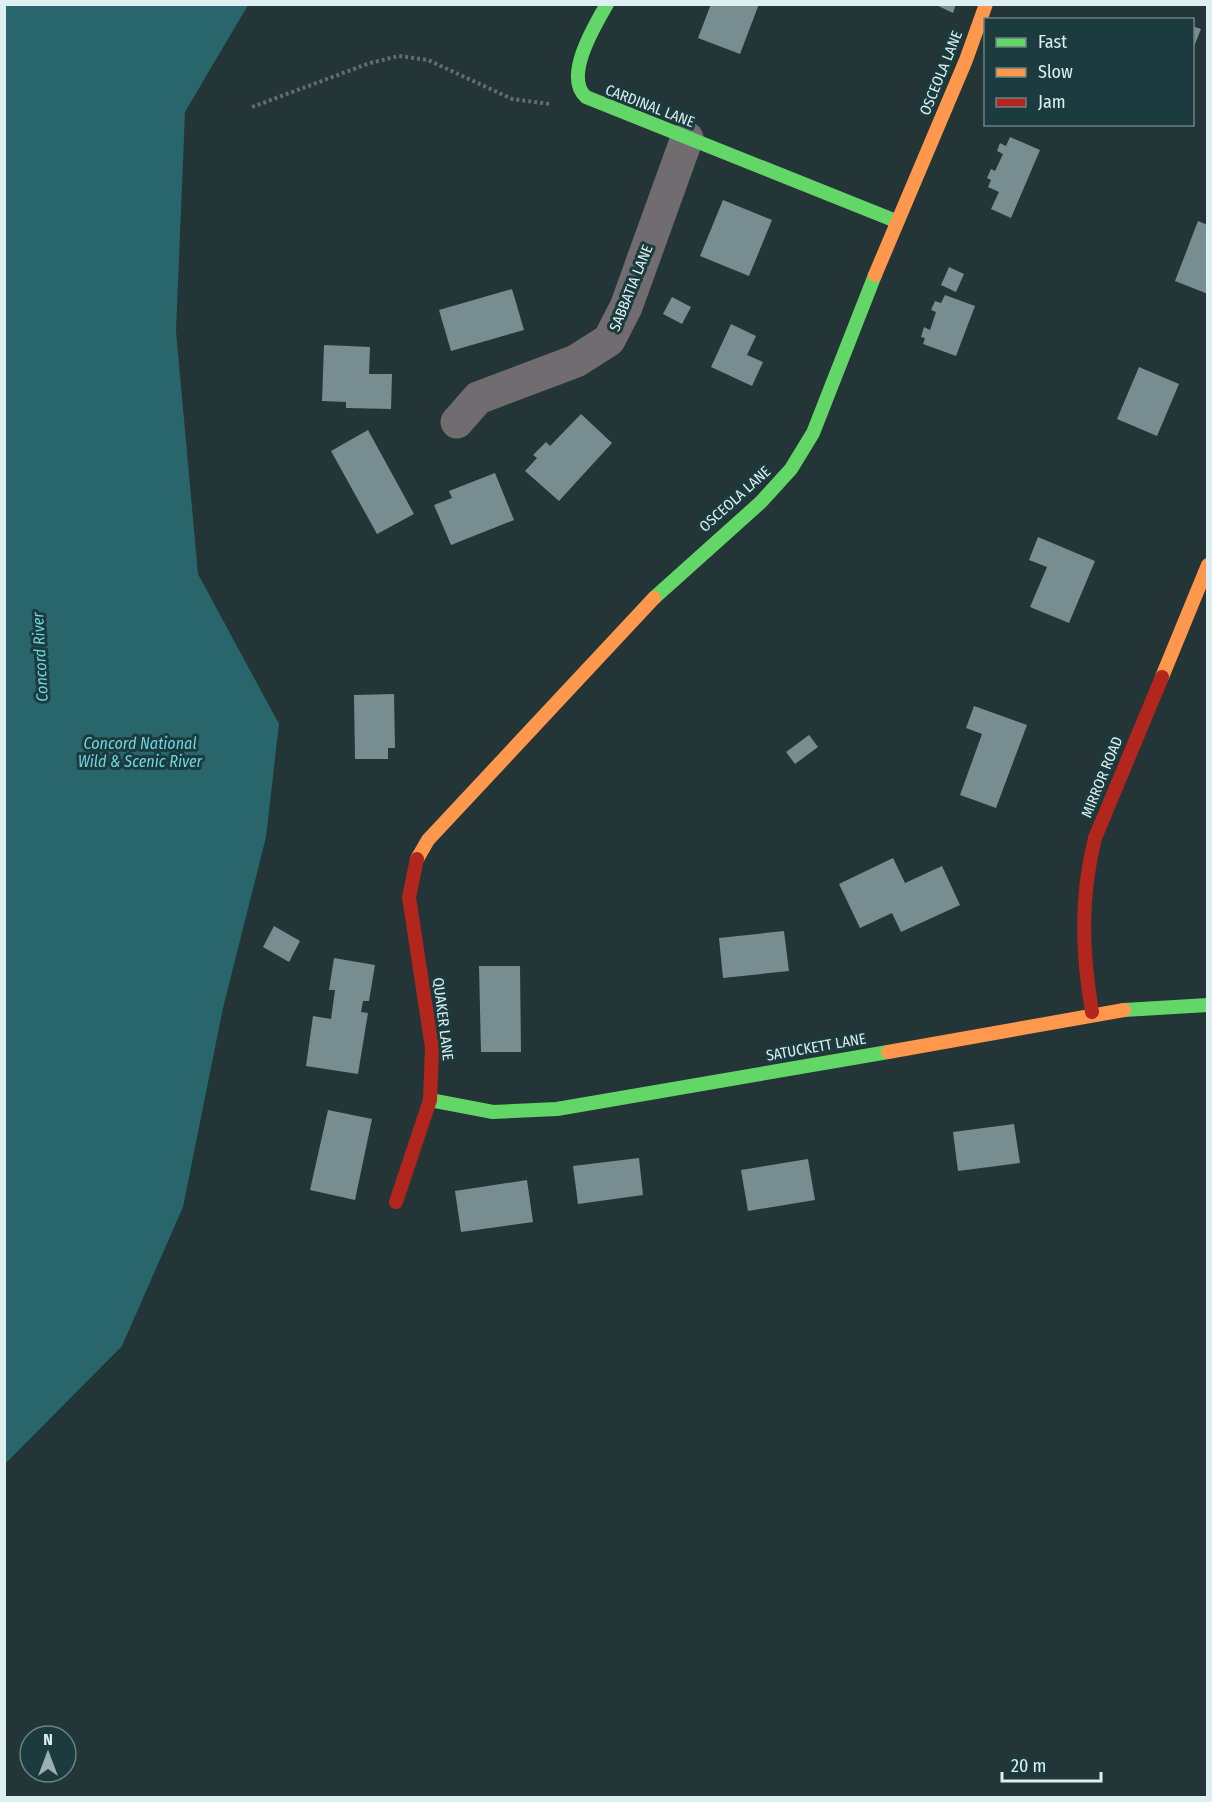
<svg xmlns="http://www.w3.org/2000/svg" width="1212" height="1802" viewBox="0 0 1212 1802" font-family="'Fira Sans Condensed',sans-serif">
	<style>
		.water { fill: #28666c }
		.building { fill: #788d8f }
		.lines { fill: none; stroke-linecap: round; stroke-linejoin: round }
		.path { stroke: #676b6d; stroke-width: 4; stroke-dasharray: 3 3; stroke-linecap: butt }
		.street { stroke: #706c6f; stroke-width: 33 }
		.fast { stroke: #63d668; stroke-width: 14 }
		.slow { stroke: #ff974d; stroke-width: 14 }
		.jam { stroke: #b3261e; stroke-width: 14 }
		.labels { text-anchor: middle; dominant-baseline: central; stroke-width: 6; stroke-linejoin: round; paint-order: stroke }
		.street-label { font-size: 15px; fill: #ddeff0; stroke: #1b3b3e }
		.water-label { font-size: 16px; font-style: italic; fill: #6fd5df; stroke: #1b3b3e }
	</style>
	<rect width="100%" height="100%" fill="#233536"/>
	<polygon class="water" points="5,4 248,5 185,112 176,331 198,574 279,724 266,837 223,1008 183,1207 122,1346 5,1464"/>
	<g class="building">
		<polygon points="711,4 759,4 740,54 698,38"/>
		<polygon points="934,4 956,4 953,13"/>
		<polygon points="1192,26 1201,29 1193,49 1192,49"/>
		<polygon points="1010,137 1040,150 1011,218 991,209 999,192 988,187 991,180 987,178 991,169 995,171 1003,154 997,151 1000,143 1006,146"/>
		<polygon points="723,200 772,220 749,276 700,256"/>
		<polygon points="1198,221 1208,225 1208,294 1175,281"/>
		<polygon points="949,267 964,274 956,292 941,285"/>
		<polygon points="512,289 524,330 451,351 439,310"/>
		<polygon points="945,295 975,306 956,356 923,344 925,338 921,337 924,327 930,330 936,312 931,310 935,301 941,303"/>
		<polygon points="672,297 691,307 682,324 663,314"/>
		<polygon points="731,324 756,336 747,355 763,362 752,386 711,367"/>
		<polygon points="324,345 370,347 369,374 392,374 391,409 346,408 346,402 322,401"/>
		<polygon points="1139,367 1179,384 1157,436 1117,419"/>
		<polygon points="581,414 612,443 559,501 525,471 537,458 533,455 546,442 550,446"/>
		<polygon points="368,430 414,514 377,534 331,451"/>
		<polygon points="495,473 514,520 451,545 434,505 452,498 449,491"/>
		<polygon points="1038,537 1095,561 1069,623 1030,607 1047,567 1029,560"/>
		<polygon points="394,694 395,748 388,748 388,759 355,759 354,695"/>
		<polygon points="974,706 1027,725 996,808 960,795 982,734 966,728"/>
		<polygon points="809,735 818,747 795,764 786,752"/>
		<polygon points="893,858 905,883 942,866 960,905 901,932 892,913 860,928 839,884"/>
		<polygon points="274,926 300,941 289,962 263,947"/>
		<polygon points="784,931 789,971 723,978 719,938"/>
		<polygon points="334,958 375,965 369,1001 363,1001 361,1012 368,1013 358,1074 306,1066 313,1016 331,1019 335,990 329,990"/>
		<polygon points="479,966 520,966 521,1052 481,1052"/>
		<polygon points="328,1110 372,1119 355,1200 310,1190"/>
		<polygon points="1014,1124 1020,1163 958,1171 953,1132"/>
		<polygon points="639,1158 643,1195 578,1204 573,1166"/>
		<polygon points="808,1159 815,1200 748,1211 741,1170"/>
		<polygon points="527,1180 533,1222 461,1232 455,1191"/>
	</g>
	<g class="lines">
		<polyline class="path" points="252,107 370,63 399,56 428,60 512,99 550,104"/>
		<polyline class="street" points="457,422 478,398 576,361 609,340 626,307 687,138"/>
		<g class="fast">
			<path d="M607,4c-12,21 -44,73 -21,93l310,124"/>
			<polyline points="654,598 761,502 791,469 813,433 875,275"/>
			<polyline points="1124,1010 1208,1005"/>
			<polyline points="430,1100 493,1112 557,1109 888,1052"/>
		</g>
		<g class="slow">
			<polyline points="875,275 966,60 986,4"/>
			<polyline points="1162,677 1208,565"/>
			<polyline points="417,859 428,840 654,598"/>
			<polyline points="888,1052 1124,1010"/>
		</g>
		<g class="jam">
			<path d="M1092,1012c-10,-60 -12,-114 3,-174l67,-161"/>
			<polyline points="396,1202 430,1100 432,1048 409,897 417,859"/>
		</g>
	</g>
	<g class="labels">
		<g class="street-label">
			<text transform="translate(941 73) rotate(-68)">OSCEOLA LANE</text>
			<text transform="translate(650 106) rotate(21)">CARDINAL LANE</text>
			<text transform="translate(631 288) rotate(-68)">SABBATIA LANE</text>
			<text transform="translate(735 499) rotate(-42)">OSCEOLA LANE</text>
			<text transform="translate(1102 777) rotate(-68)">MIRROR ROAD</text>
			<text transform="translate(443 1019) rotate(83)">QUAKER LANE</text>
			<text transform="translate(816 1047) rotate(-10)">SATUCKETT LANE</text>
		</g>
		<g class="water-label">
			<text transform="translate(40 657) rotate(-93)">Concord River</text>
			<text x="140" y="743">Concord National<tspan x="140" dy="18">Wild &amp; Scenic River</tspan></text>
		</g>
	</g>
	<rect width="1212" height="1802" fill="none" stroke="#ddeff0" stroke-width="12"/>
	<rect x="984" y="18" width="210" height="108" fill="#1b3b3e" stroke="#698385" stroke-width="1.5"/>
	<rect x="996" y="38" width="30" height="9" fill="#63d668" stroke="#698385" stroke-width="1.5"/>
	<text x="1038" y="48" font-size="18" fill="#ddeff0">Fast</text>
	<rect x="996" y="68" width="30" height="9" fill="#ff974d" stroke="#698385" stroke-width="1.5"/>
	<text x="1038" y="78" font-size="18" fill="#ddeff0">Slow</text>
	<rect x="996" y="98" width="30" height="9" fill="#b3261e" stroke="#698385" stroke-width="1.5"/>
	<text x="1038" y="108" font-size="18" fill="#ddeff0">Jam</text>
	<g transform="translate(48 1754)"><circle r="28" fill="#1b3b3e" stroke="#698385" stroke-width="1.5"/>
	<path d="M0-4.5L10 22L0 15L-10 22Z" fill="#9caeaf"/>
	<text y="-9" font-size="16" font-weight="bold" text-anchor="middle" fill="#ddeff0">N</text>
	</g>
	<path d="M1002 1772v9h99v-9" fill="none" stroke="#ddeff0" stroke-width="3"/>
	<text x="1011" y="1772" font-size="18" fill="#ddeff0" stroke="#1b3b3e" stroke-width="4.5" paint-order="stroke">20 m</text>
</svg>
